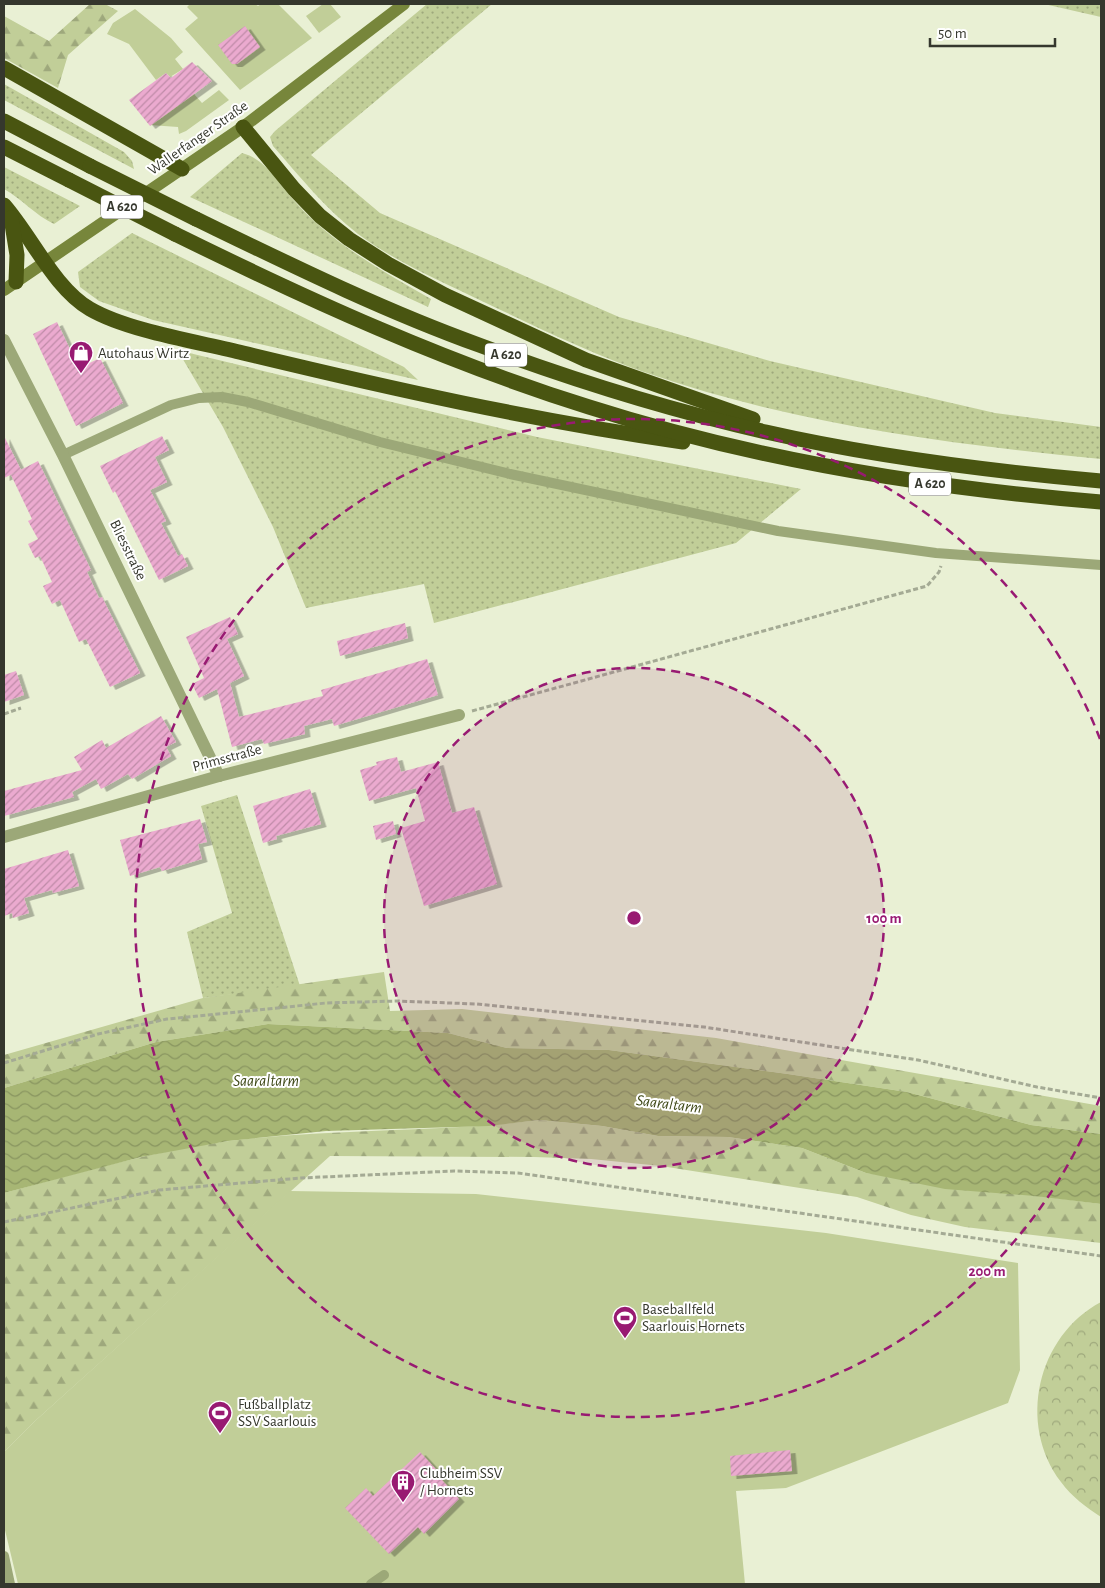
<svg xmlns="http://www.w3.org/2000/svg" width="1105" height="1588" viewBox="0 0 1105 1588" font-family="'Alegreya Sans',sans-serif">
	<style>
		.grass { fill: url(#grass-dots) }
		.forest { fill: url(#forest-firs) }
		.park { fill: url(#park-crowns) }
		.garden { fill: #c1ce98 }
		.water { fill: url(#water-waves) }
		.building { fill: url(#building-hatch); filter: url(#shadow) }
		.lines { fill: none; stroke-linecap: round; stroke-linejoin: round }
		.path { stroke: #a4aa94; stroke-width: 3; stroke-dasharray: 5 2.5; stroke-linecap: butt }
		.service { stroke: #9ca878; stroke-width: 10 }
		.minor { stroke: #9ca878; stroke-width: 12 }
		.secondary { stroke: #77863b; stroke-width: 12 }
		.motorway { stroke: #495511; stroke-width: 15 }
		.motorway-bridge { stroke: #495511; stroke-width: 15 }
		.ring { fill: none; stroke: #981a72; stroke-width: 2.5; stroke-dasharray: 9 6 }
		.labels { text-anchor: middle; dominant-baseline: central; stroke-width: 4; stroke-linejoin: round; paint-order: stroke }
		.shield { fill: #fff; stroke: #72736c; stroke-width: 1 }
		.shield-label { font-size: 14px; font-weight: bold; fill: #35372d }
		.street-label { font-size: 15px; fill: #35372d; stroke: #fff }
		.poi-label { font-size: 15px; fill: #35372d; stroke: #fff; text-anchor: start }
		.water-label { font-size: 16px; font-style: italic; fill: #3d4715; stroke: #fff }
		.centre { fill: #981a72; stroke: #fff; stroke-width: 2.5 }
		.ring-label { font-size: 15px; text-anchor: middle; font-weight: bold; fill: #981a72; stroke: #fff; stroke-width: 4; stroke-linejoin: round; paint-order: stroke }
	</style>
	<defs>
		<pattern id="grass-dots" width="8" height="8" patternUnits="userSpaceOnUse" patternTransform="scale(1.25)"><rect width="8" height="8" fill="#c1ce98"/><path d="M2 2h.1M6 6h.1" fill="none" stroke="#9ea87c" stroke-width="1.8" stroke-linecap="round"/></pattern>
		<pattern id="forest-firs" width="22" height="20" patternUnits="userSpaceOnUse" patternTransform="scale(1.25)"><rect width="22" height="20" fill="#c1ce98"/><path d="M5 1l3.5 6h-7zM16 11l3.5 6h-7z" fill="#9ea87c"/></pattern>
		<pattern id="park-crowns" width="20" height="18" patternUnits="userSpaceOnUse" patternTransform="scale(1.25)"><rect width="20" height="18" fill="#c1ce98"/><path d="M2 6a3 3 0 1 1 6 0M12 15a3 3 0 1 1 6 0" fill="none" stroke="#9ea87c"/></pattern>
		<pattern id="water-waves" width="16" height="10" patternUnits="userSpaceOnUse" patternTransform="scale(1.25)"><rect width="16" height="10" fill="#a7b674"/><path d="M0 5q4-4 8 0t8 0" fill="none" stroke="#899560"/></pattern>
		<pattern id="building-hatch" width="6" height="6" patternUnits="userSpaceOnUse" patternTransform="scale(1.25)"><rect width="6" height="6" fill="#ebaacf"/><path d="M-1 1l2-2M0 6l6-6M5 7l2-2" fill="none" stroke="#bf8ba8"/></pattern>
		<filter id="shadow"><feDropShadow dx="5.5" dy="3" stdDeviation="0" flood-color="#0004"/></filter>
	</defs>
	<rect width="100%" height="100%" fill="#e9f0d4"/>
	<g class="grass">
		<path d="M427,4h65l-181,151 69,58 239,104 151,44 225,52 106,14v32c-152,-15 -306,-35 -451,-85 -56,-19 -111,-46 -164,-71 -43,-21 -89,-40 -128,-69 -33,-26 -58,-57 -85,-88l-3,-9 5,-6z"/>
		<polygon points="1044,4 1101,4 1101,17"/>
		<polygon points="4,84 124,152 132,161 134,169 4,100"/>
		<path d="M242,153c23,6 33,26 48,43 39,46 89,73 141,103l-3,8 -238,-110z"/>
		<path d="M4,167l76,39 -26,18c-19,-9 -32,-25 -50,-35z"/>
		<polygon points="132,233 404,367 418,380 153,320 99,301 80,287 78,272"/>
		<polygon points="181,351 537,437 801,489 736,543 434,623 424,584 306,608 273,527 223,427 181,356"/>
		<polygon points="237,795 300,986 203,998 187,932 232,913 201,806"/>
	</g>
	<g class="forest">
		<polygon points="90,4 105,4 118,11 68,55 58,88 4,58 4,16 49,41"/>
		<polygon points="384,972 390,1011 462,1009 716,1038 1101,1106 1101,1134 1031,1125 907,1092 788,1074 609,1050 507,1048 448,1033 268,1024 156,1042 4,1088 4,1055 203,998"/>
		<path d="M539,1120l63,6 56,10 70,1 74,11 64,25 235,31v39l-136,-16 -54,-12 -54,-18 -196,-31 -70,-7 -57,-2 -204,-1 -295,265 -31,31v-259c74,-20 149,-42 225,-52 103,-13 207,-8 310,-21z"/>
	</g>
	<path class="park" d="M1101,1302v215c-15,-10 -29,-20 -40,-35 -44,-58 -24,-146 40,-180z"/>
	<g class="garden">
		<polygon points="190,4 255,4 258,6 261,4 278,4 312,38 240,90 185,29 198,18 187,7"/>
		<polygon points="323,4 330,4 341,17 319,33 306,16"/>
		<polygon points="135,9 171,38 183,52 175,59 183,69 170,77 166,73 156,80 129,44 107,34 113,23"/>
		<polygon points="219,90 229,100 186,131 179,134 178,127 150,125 194,94 202,103"/>
		<polygon points="290,1191 476,1194 826,1233 1018,1263 1020,1370 1008,1403 786,1488 736,1491 745,1584 18,1584 4,1526 4,1452 35,1421"/>
	</g>
	<polygon class="water" points="268,1024 448,1033 507,1048 609,1050 788,1074 907,1092 1031,1125 1101,1134 1101,1204 1035,1196 945,1189 866,1173 802,1148 728,1137 658,1136 602,1126 539,1120 489,1126 326,1131 228,1141 141,1157 4,1193 4,1088 156,1042"/>
	<g class="building">
		<polygon points="245,26 260,47 237,64 232,64 218,45"/>
		<polygon points="192,62 212,81 150,126 129,100 166,73 171,78"/>
		<polygon points="57,322 79,368 100,358 123,403 76,426 33,334"/>
		<polygon points="4,436 21,470 4,478"/>
		<polygon points="162,436 169,450 155,457 167,482 150,490 166,521 161,523 178,556 182,554 188,566 159,580 115,491 113,493 100,466"/>
		<polygon points="38,461 91,570 87,572 99,598 102,597 140,673 110,687 86,639 79,642 60,600 52,604 43,586 52,582 40,556 35,558 28,544 38,539 28,521 32,519 11,475"/>
		<polygon points="230,617 238,634 227,639 244,676 230,683 239,717 323,696 321,690 427,659 438,695 334,726 332,719 304,726 305,734 264,744 262,739 232,747 217,689 199,698 192,684 204,678 186,637"/>
		<polygon points="405,623 408,638 340,656 337,641"/>
		<polygon points="16,671 24,695 4,702 4,675"/>
		<polygon points="161,716 176,742 166,747 171,756 132,779 128,774 101,789 96,779 72,792 74,797 4,816 4,791 82,770 74,757 102,740 106,748"/>
		<polygon points="397,757 401,772 438,762 452,813 474,807 497,884 424,906 401,828 425,821 416,788 369,801 360,770 377,765 376,762"/>
		<polygon points="310,789 321,824 276,836 277,839 263,843 253,806"/>
		<polygon points="200,819 207,842 198,844 202,859 162,871 160,867 130,876 120,840"/>
		<polygon points="393,821 396,834 376,840 373,826"/>
		<polygon points="68,850 79,886 53,893 52,890 24,898 29,913 13,918 12,913 4,916 4,869"/>
		<polygon points="790,1450 792,1471 731,1476 730,1456"/>
		<polygon points="420,1452 444,1478 442,1480 459,1499 424,1534 418,1527 389,1554 345,1508 366,1488 373,1496"/>
	</g>
	<g class="lines">
		<g class="path">
			<polyline points="472,711 927,586 939,572 941,566"/>
			<polyline points="4,714 21,708"/>
			<polyline points="4,1063 98,1034 167,1019 326,1003 397,1001 477,1004 704,1027 918,1060 1037,1087 1101,1098"/>
			<polyline points="4,1222 159,1190 301,1178 454,1171 518,1173 1101,1256"/>
		</g>
		<g class="service">
			<polyline points="63,455 171,405 199,398 222,397 248,402 380,442 510,474 778,531 936,553 1101,565"/>
			<polyline points="4,1556 10,1584"/>
			<polyline points="371,1584 384,1575"/>
		</g>
		<g class="minor">
			<polyline points="4,340 63,455 219,776"/>
			<polyline points="4,837 219,776 459,715"/>
		</g>
		<polyline class="secondary" points="4,290 243,127 404,4"/>
		<g class="motorway">
			<polyline points="4,68 182,169"/>
			<polyline points="4,121 90,166"/>
			<polyline points="243,127 294,189 320,216 349,239 388,264 445,295 586,360 753,419"/>
			<polyline points="4,147 69,180"/>
			<path d="M4,205c28,32 50,83 86,104 38,22 109,33 153,44 145,35 292,68 440,89"/>
			<polyline points="11,218 17,255 16,282"/>
			<path d="M196,219c93,45 186,91 283,126 94,35 190,65 287,87 110,25 223,39 335,49"/>
			<path d="M175,234c134,66 270,128 414,173 166,53 339,81 512,95"/>
		</g>
		<g class="motorway-bridge">
			<polyline points="90,166 196,219"/>
			<polyline points="69,180 175,234"/>
		</g>
	</g>
	<circle cx="634" cy="918" r="250" fill="#981a72" fill-opacity=".12"/>
	<g class="ring">
		<circle cx="634" cy="918" r="250"/>
		<path d="M1100 1097A499 499 0 1 1 1100 739"/>
	</g>
	<defs>
		<symbol id="shop-pin" viewBox="-11 -11 22 30"><path d="M0 17L-7.5 6A9.5 9.5 0 1 1 7.5 6Z" fill="#981a72" stroke="#fff"/><path d="M-5-2.5h2.3a2.7 3.5 0 0 1 5.4 0H5L5.5 6h-11ZM-1.5-2.5h3a1.5 2.3 0 0 0-3 0Z" fill="#fff"/></symbol>
		<symbol id="stadium-pin" viewBox="-11 -11 22 30"><path d="M0 17L-7.5 6A9.5 9.5 0 1 1 7.5 6Z" fill="#981a72" stroke="#fff"/><path d="M0-5a6.5 5 0 1 0 0 10a6.5 5 0 1 0 0-10ZM-3.5-1.8h7v3.6h-7Z" fill="#fff"/></symbol>
		<symbol id="building-pin" viewBox="-11 -11 22 30"><path d="M0 17L-7.5 6A9.5 9.5 0 1 1 7.5 6Z" fill="#981a72" stroke="#fff"/><path d="M-4-6H4V6H1V3H-1V6H-4ZM-2.5-4.3h1.7v1.8h-1.7ZM.8-4.3h1.7v1.8H.8ZM-2.5-1h1.7V.8h-1.7ZM.8-1h1.7V.8H.8Z" fill="#fff"/></symbol>
	</defs>
	<g fill-rule="evenodd">
		<use href="#shop-pin" x="67" y="339" width="28" height="38"/>
		<use href="#stadium-pin" x="611" y="1304" width="28" height="38"/>
		<use href="#stadium-pin" x="206" y="1399" width="28" height="38"/>
		<use href="#building-pin" x="389" y="1468" width="28" height="38"/>
	</g>
	<g class="labels">
		<g class="shield">
			<rect x="101" y="195.5" width="42" height="23" rx="4"/>
			<rect x="485" y="343.5" width="42" height="23" rx="4"/>
			<rect x="909" y="472.5" width="42" height="23" rx="4"/>
		</g>
		<g class="shield-label">
			<text x="122" y="207">A 620</text>
			<text x="506" y="355">A 620</text>
			<text x="930" y="484">A 620</text>
		</g>
		<g class="street-label">
			<text transform="translate(198 138) rotate(-35)">Wallerfanger Straße</text>
			<text transform="translate(128 550) rotate(64)">Bliesstraße</text>
			<text transform="translate(227 758) rotate(-15)">Primsstraße</text>
		</g>
		<g class="poi-label">
			<text x="98" y="353">Autohaus Wirtz</text>
			<text x="642" y="1309">Baseballfeld<tspan x="642" dy="17">Saarlouis Hornets</tspan></text>
			<text x="238" y="1404">Fußballplatz<tspan x="238" dy="17">SSV Saarlouis</tspan></text>
			<text x="420" y="1473">Clubheim SSV<tspan x="420" dy="17">/ Hornets</tspan></text>
		</g>
		<g class="water-label">
			<text x="266" y="1081">Saaraltarm</text>
			<text transform="translate(669 1104) rotate(7)">Saaraltarm</text>
		</g>
	</g>
	<circle cx="634" cy="918" r="8" class="centre"/>
	<g class="ring-label">
		<text x="884" y="923">100 m</text>
		<text x="987" y="1276">200 m</text>
	</g>
	<rect width="1105" height="1588" fill="none" stroke="#35372d" stroke-width="10"/>
	<path d="M930 38v8h125v-8" fill="none" stroke="#35372d" stroke-width="2.5"/>
	<text x="938" y="38" font-size="15" fill="#35372d" stroke="#ffffff" stroke-width="4" paint-order="stroke">50 m</text>
</svg>
